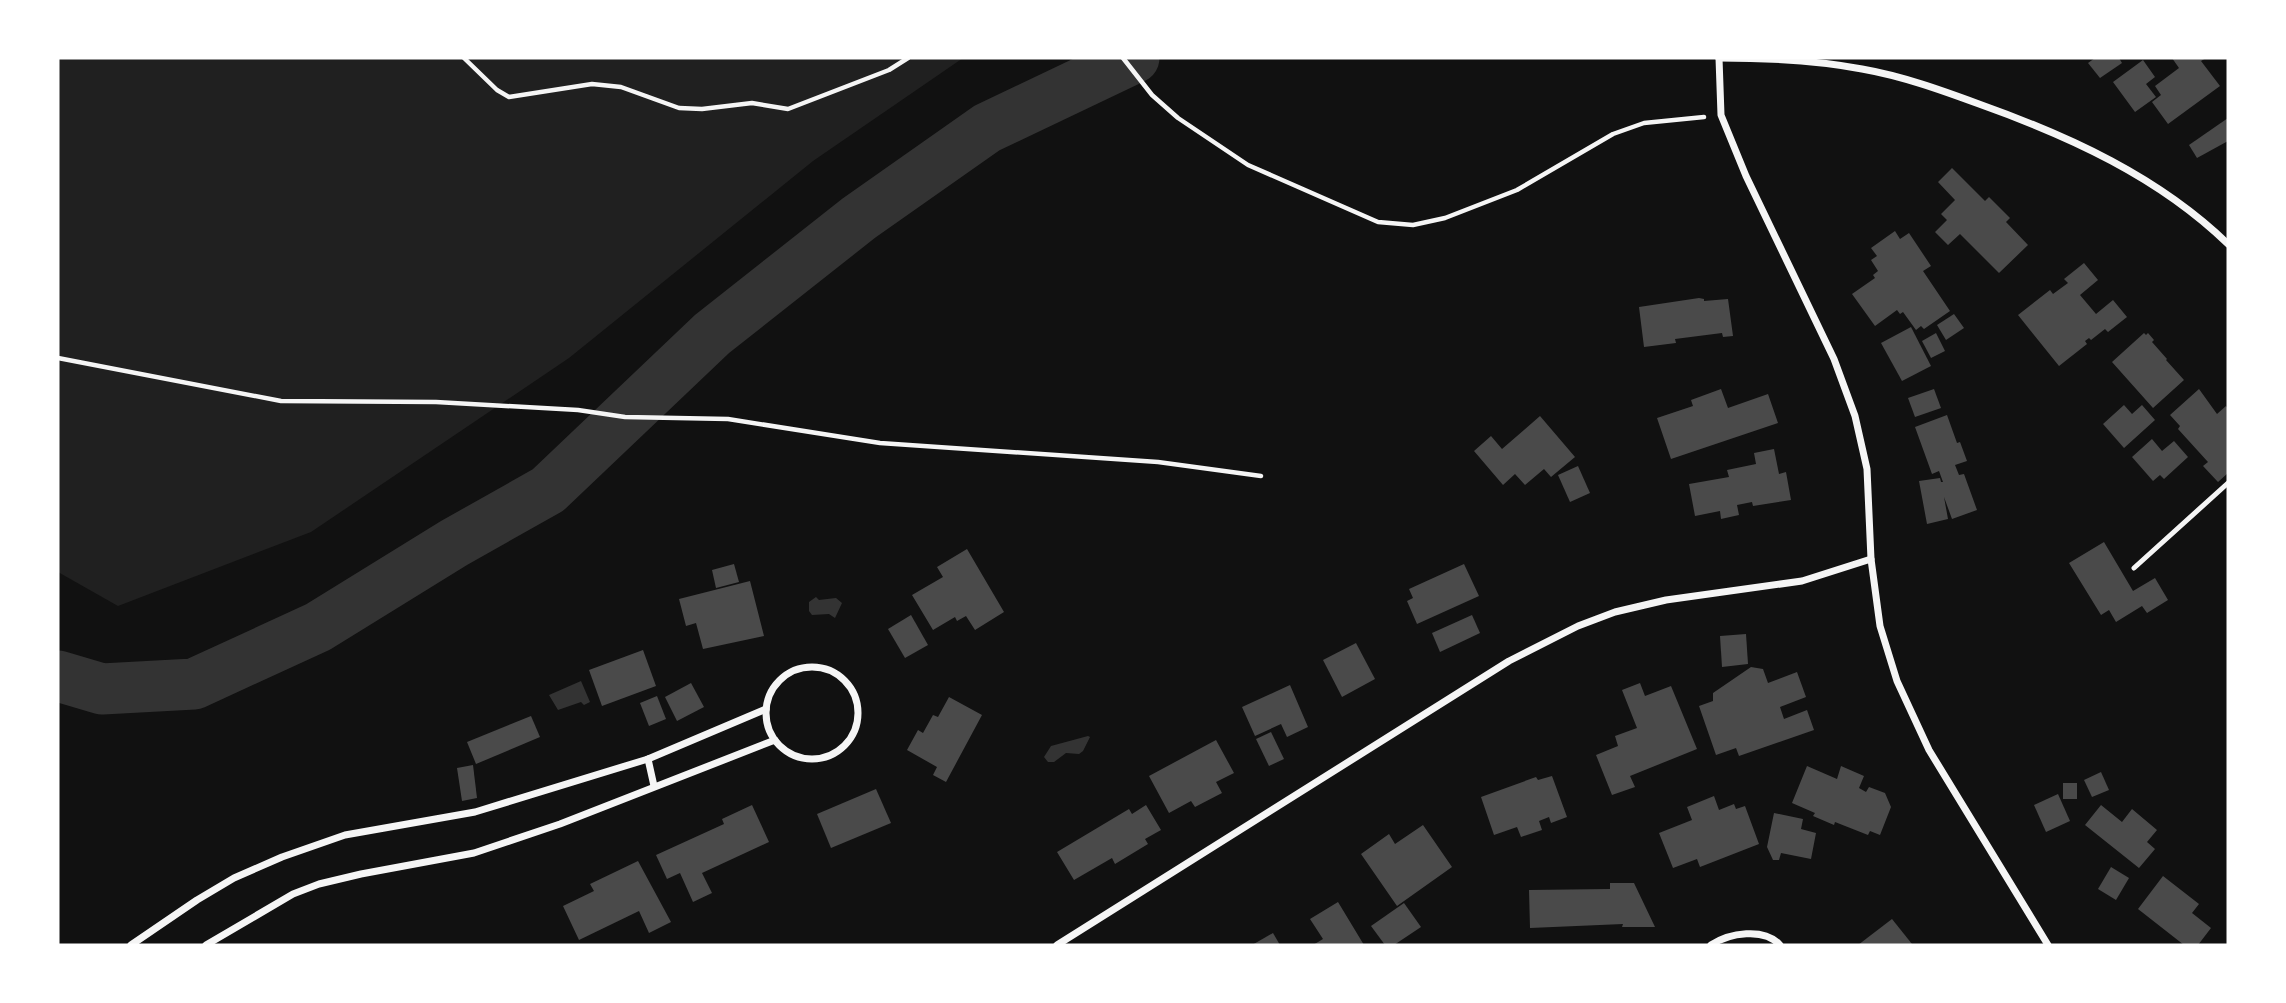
<svg xmlns="http://www.w3.org/2000/svg" width="2286" height="1003" viewBox="0 0 2286 1003" font-family="Commissioner,sans-serif">
	<style>
		.green { fill: #202020 }
		.water { fill: #333 }
		.lines { fill: none; stroke-linecap: round; stroke-linejoin: round }
		.river { stroke: #333; stroke-width: 51 }
		.building { fill: #4a4a4a }
		.path { stroke: #f5f5f5; stroke-width: 4.5 }
		.service { stroke: #f5f5f5; stroke-width: 5 }
		.minor { stroke: #f5f5f5; stroke-width: 7 }
	</style>
	<rect width="100%" height="100%" fill="#111"/>
	<polygon class="green" points="58,58 963,58 813,161 569,358 311,532 118,606 58,572"/>
	<g class="water">
		<polygon points="816,597 819,600 836,598 842,603 835,618 829,614 812,615 809,611 809,602"/>
		<polygon points="581,681 590,702 584,705 581,702 558,710 549,695"/>
		<polygon points="1088,736 1090,737 1083,751 1079,754 1066,753 1054,762 1048,762 1044,757 1051,746"/>
	</g>
	<g class="lines">
		<polyline class="river" points="58,676 102,689 194,684 318,627 454,543 548,490 712,334 859,218 987,128 1134,58"/>
	</g>
	<g class="building">
		<polygon points="2095,58 2119,58 2122,63 2100,78 2088,63"/>
		<polygon points="2172,58 2206,58 2201,61 2220,86 2168,124 2152,102 2161,95 2155,86 2179,68"/>
		<polygon points="2143,60 2155,77 2146,84 2156,97 2135,112 2113,82"/>
		<polygon points="2228,118 2228,141 2197,158 2189,145"/>
		<polygon points="1952,168 1985,201 1989,197 2010,218 2006,222 2028,245 1999,273 1960,234 1948,245 1935,232 1947,220 1941,214 1955,200 1938,182"/>
		<polygon points="1895,231 1900,239 1909,233 1931,266 1923,271 1950,311 1924,329 1921,326 1916,330 1903,312 1900,314 1897,310 1875,326 1852,294 1875,278 1873,275 1878,271 1871,260 1877,256 1871,248"/>
		<polygon points="2084,263 2098,280 2080,295 2096,314 2113,300 2127,317 2108,332 2105,329 2091,340 2089,338 2085,341 2087,344 2059,366 2018,315 2050,290 2053,294 2068,283 2064,279"/>
		<polygon points="1699,298 1704,299 1704,301 1728,299 1733,336 1723,337 1722,333 1675,339 1676,343 1644,347 1639,307"/>
		<polygon points="1954,314 1964,328 1946,340 1937,325"/>
		<polygon points="1911,327 1931,366 1902,381 1881,343"/>
		<polygon points="1936,333 1945,351 1931,358 1922,341"/>
		<polygon points="2144,333 2146,335 2148,333 2154,340 2152,342 2167,359 2166,360 2184,380 2153,408 2112,362"/>
		<polygon points="1721,389 1728,408 1768,394 1778,423 1671,459 1657,418 1693,406 1691,400"/>
		<polygon points="1934,389 1941,408 1915,417 1908,398"/>
		<polygon points="2199,389 2217,414 2226,406 2228,409 2228,473 2218,482 2203,466 2208,462 2178,429 2180,426 2170,415"/>
		<polygon points="2124,405 2132,414 2142,405 2155,420 2124,448 2103,424"/>
		<polygon points="1947,415 1957,443 1960,442 1967,461 1955,465 1959,475 1964,474 1977,510 1952,519 1944,497 1948,519 1927,524 1919,481 1940,478 1941,482 1943,482 1939,471 1932,474 1915,427"/>
		<polygon points="1540,416 1575,457 1551,477 1544,469 1525,485 1515,474 1503,485 1474,451 1491,436 1502,449"/>
		<polygon points="2152,439 2162,451 2174,441 2188,457 2164,479 2160,475 2153,481 2132,457"/>
		<polygon points="1774,449 1779,474 1786,472 1791,500 1753,506 1752,502 1737,505 1739,515 1721,519 1720,511 1695,516 1689,484 1729,477 1727,470 1756,464 1754,453"/>
		<polygon points="1578,466 1590,493 1570,502 1558,475"/>
		<polygon points="2104,542 2133,591 2155,578 2168,600 2147,613 2142,606 2116,622 2109,610 2101,615 2069,563"/>
		<polygon points="967,549 1004,612 975,630 966,616 957,621 955,617 933,630 912,595 943,577 937,567"/>
		<polygon points="734,564 739,582 716,588 712,570"/>
		<polygon points="1464,564 1479,596 1417,624 1407,601 1413,598 1409,589"/>
		<polygon points="750,581 764,636 703,649 696,623 686,626 679,599"/>
		<polygon points="911,615 928,645 905,658 888,629"/>
		<polygon points="1472,615 1480,633 1440,652 1432,633"/>
		<polygon points="1746,634 1748,664 1722,667 1720,636"/>
		<polygon points="1356,643 1375,679 1342,697 1323,660"/>
		<polygon points="643,650 656,686 602,706 589,670"/>
		<polygon points="1751,667 1763,669 1768,683 1797,672 1806,697 1780,707 1784,719 1807,710 1814,730 1739,756 1736,748 1716,755 1699,706 1713,701 1713,693"/>
		<polygon points="691,683 704,707 677,721 665,697"/>
		<polygon points="1640,683 1645,696 1671,686 1697,749 1630,776 1635,787 1612,795 1596,755 1618,746 1615,736 1637,728 1622,690"/>
		<polygon points="1290,685 1308,727 1287,737 1281,724 1255,736 1242,707"/>
		<polygon points="657,696 666,719 649,726 640,703"/>
		<polygon points="949,697 982,715 946,782 933,775 937,767 907,750 918,730 923,733 933,715 938,717"/>
		<polygon points="531,716 540,737 476,764 467,742"/>
		<polygon points="1271,732 1284,759 1269,766 1256,739"/>
		<polygon points="1216,740 1234,773 1216,782 1222,793 1195,807 1191,801 1169,813 1149,776"/>
		<polygon points="473,765 477,798 462,801 457,768"/>
		<polygon points="1807,766 1837,779 1841,766 1864,776 1859,788 1866,792 1869,787 1885,793 1891,807 1880,835 1870,831 1868,835 1835,822 1834,825 1813,816 1815,813 1792,803"/>
		<polygon points="2101,772 2109,790 2092,797 2084,780"/>
		<polygon points="1552,776 1567,817 1551,823 1549,817 1539,821 1542,830 1521,837 1517,827 1494,835 1481,797 1536,777 1538,780"/>
		<rect x="2063" y="783" width="14" height="16"/>
		<polygon points="876,789 891,823 831,848 817,814"/>
		<polygon points="2058,794 2070,821 2046,832 2034,805"/>
		<polygon points="1714,796 1719,810 1734,804 1736,809 1745,806 1759,844 1700,867 1697,859 1673,868 1659,833 1692,820 1687,807"/>
		<polygon points="752,805 769,842 702,873 712,893 693,902 680,873 667,879 656,855 724,824 722,819"/>
		<polygon points="1146,805 1161,830 1145,839 1148,844 1115,864 1112,858 1074,880 1057,852 1129,809 1132,814"/>
		<polygon points="2101,805 2122,822 2132,809 2157,830 2147,842 2155,849 2139,868 2085,825"/>
		<polygon points="1774,813 1803,819 1801,829 1816,833 1811,859 1781,853 1779,860 1773,860 1767,847"/>
		<polygon points="1423,825 1452,867 1397,906 1361,854 1389,834 1395,844"/>
		<polygon points="638,861 671,922 649,933 639,911 579,940 563,906 594,891 590,884"/>
		<polygon points="2111,867 2129,878 2116,900 2098,889"/>
		<polygon points="2163,876 2199,904 2192,913 2211,928 2198,945 2184,945 2138,909"/>
		<polygon points="1610,883 1634,883 1655,927 1622,927 1623,924 1530,928 1529,890 1610,889"/>
		<polygon points="1338,902 1364,945 1313,945 1323,939 1310,919"/>
		<polygon points="1404,903 1421,927 1394,945 1385,945 1371,926"/>
		<polygon points="1892,919 1912,944 1910,945 1858,945"/>
		<polygon points="1273,933 1280,945 1252,945"/>
	</g>
	<g class="lines">
		<g class="path">
			<polyline points="464,58 497,90 509,97 592,84 621,87 679,108 702,109 752,103 788,109 889,70 908,58"/>
			<polyline points="1123,58 1152,95 1178,118 1248,165 1378,222 1413,225 1445,218 1517,190 1613,134 1644,123 1704,117"/>
			<polyline points="58,358 281,401 436,402 578,410 625,417 728,419 880,443 1158,462 1261,476"/>
		</g>
		<polyline class="service" points="2134,568 2228,483"/>
		<g class="minor">
			<polyline points="1719,58 1721,115 1746,176 1834,359 1855,416 1867,469 1871,559 1880,626 1897,681 1929,750 2048,945"/>
			<path d="M1719,58c48,0 96,2 143,11 40,7 79,21 117,35 90,32 180,73 249,140"/>
			<circle cx="812" cy="713" r="46"/>
			<polyline points="648,759 654,786"/>
			<polyline points="131,945 197,900 234,878 282,857 345,835 475,812 648,759 766,709"/>
			<polyline points="206,945 293,894 319,884 361,874 474,853 560,824 775,740"/>
			<polyline points="1057,945 1509,661 1578,626 1615,612 1666,600 1802,581 1871,559"/>
			<path d="M1711,945c18,-12 53,-18 69,0"/>
		</g>
	</g>
	<rect width="2286" height="1003" fill="none" stroke="#ffffff" stroke-width="119"/>
</svg>
